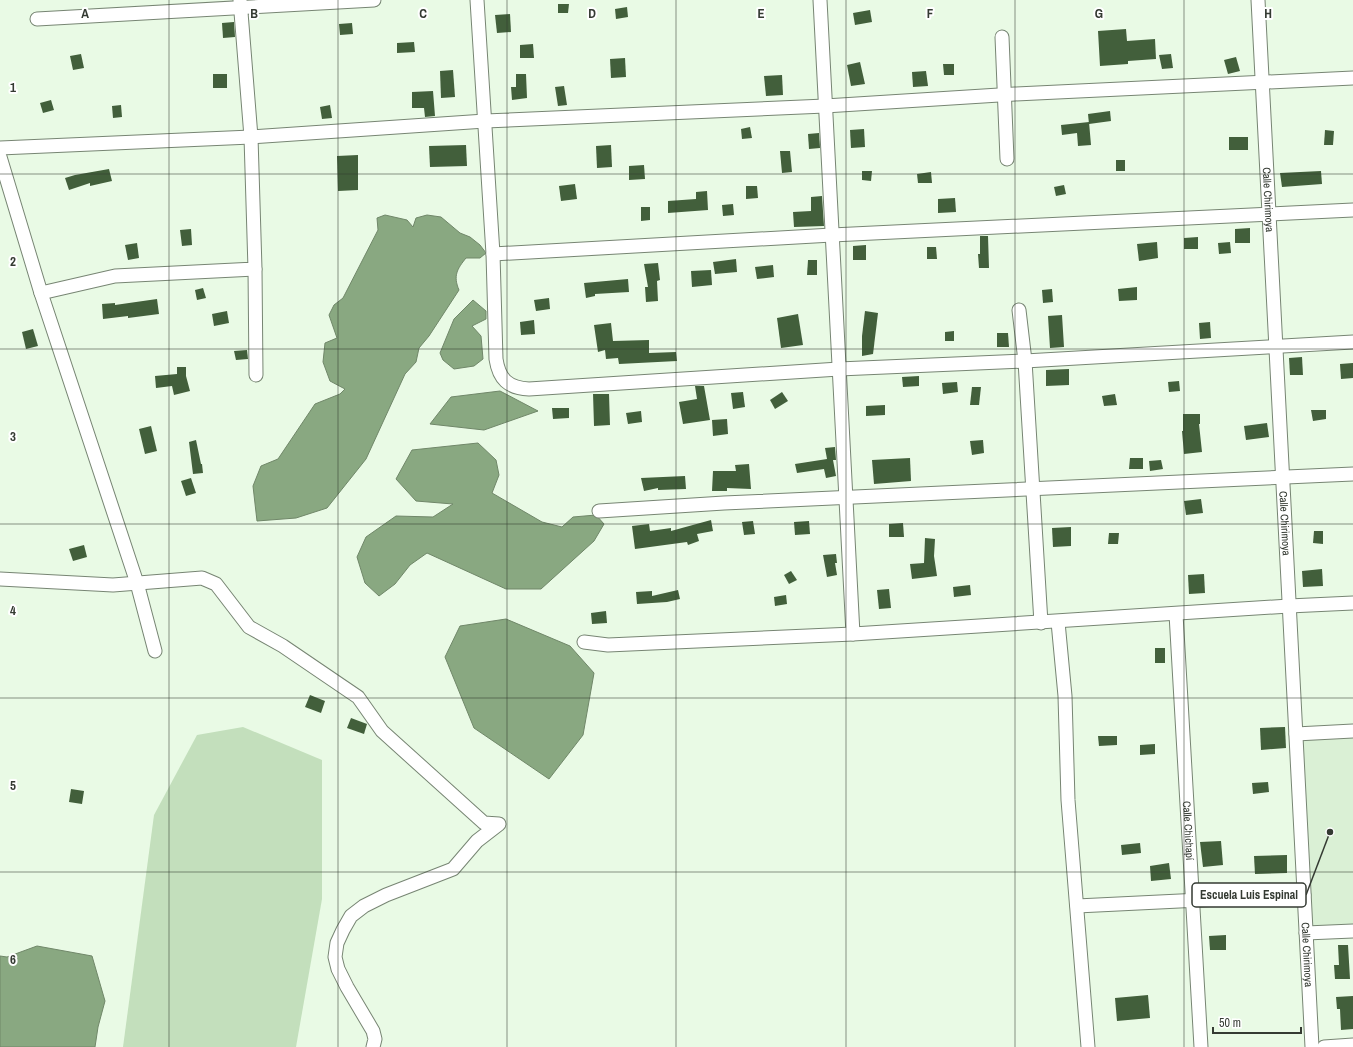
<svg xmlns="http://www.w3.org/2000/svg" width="1353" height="1047" viewBox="0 0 1353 1047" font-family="'Archivo Narrow',sans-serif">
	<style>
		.built { fill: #daf0d5 }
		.green { fill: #c3dfbc }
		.water { fill: #89a881; stroke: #708769 }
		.building { fill: #425f3b }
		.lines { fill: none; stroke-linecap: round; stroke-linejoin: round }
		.minor-casing { stroke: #778573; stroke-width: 15 }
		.minor { stroke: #fff; stroke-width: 13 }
		.grid { fill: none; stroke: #343a32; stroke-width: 1; stroke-opacity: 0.55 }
		.labels { text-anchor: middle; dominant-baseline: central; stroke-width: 4; stroke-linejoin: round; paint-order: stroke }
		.street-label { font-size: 11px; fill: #343a32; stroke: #fff }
		.grid-label { font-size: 13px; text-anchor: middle; font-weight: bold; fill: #343a32; stroke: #fff; stroke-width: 4; stroke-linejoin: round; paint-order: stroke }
		.leader { fill: none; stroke: #343a32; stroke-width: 1.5 }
		.callout-dot { fill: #343a32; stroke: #fff; stroke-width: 1.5 }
		.callout { fill: #fff; stroke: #343a32; stroke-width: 1.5 }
		.callout-label { font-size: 12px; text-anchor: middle; font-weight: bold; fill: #343a32 }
	</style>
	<rect width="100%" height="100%" fill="#e9fae5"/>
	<polygon class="built" points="1353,736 1353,925 1312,927 1302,738"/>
	<polygon class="green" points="243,727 322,760 322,899 296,1047 123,1047 154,815 197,735"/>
	<g class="water">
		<path d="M385,215l22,5 6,7 3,-9 11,-3 14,2 19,16 10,4 10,8 6,8 -6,5h-14c-9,11 -13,18 -7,32l-30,46 -10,12 -3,14 -11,12 -39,85 -39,49 -31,10 -39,3 -4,-35 8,-20 17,-7 37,-55 25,-10 5,-5 -15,-8 -7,-19 2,-19 12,-5 -8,-23 5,-10 9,-7 35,-68 -1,-12z"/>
		<polygon points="473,300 486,311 486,319 472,326 481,336 483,359 474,366 454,369 443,360 440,353 454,319"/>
		<polygon points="500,391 538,411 484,430 430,424 451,397"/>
		<polygon points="478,443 496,460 499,475 492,493 542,522 562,527 573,517 596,515 604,524 594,541 541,589 506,589 427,553 410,565 395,584 379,596 365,583 357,557 366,537 396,516 433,517 453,504 416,501 396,479 412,450"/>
		<polygon points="506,619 570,646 594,673 583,735 549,779 474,728 445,657 460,626"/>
		<polygon points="37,946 92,956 105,1001 98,1027 95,1047 0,1047 0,956 7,957"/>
	</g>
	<g class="building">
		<polygon points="558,4 569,4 568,13 558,13"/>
		<polygon points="627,7 628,17 616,19 615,9"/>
		<polygon points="870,10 872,22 855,25 853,13"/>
		<polygon points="510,14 511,32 497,33 495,15"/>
		<polygon points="234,22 235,37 223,38 222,23"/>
		<polygon points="352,23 353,34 340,35 339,24"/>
		<polygon points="1126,29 1127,41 1155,39 1156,59 1128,61 1128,64 1100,66 1098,31"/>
		<polygon points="414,42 415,52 397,53 397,43"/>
		<polygon points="533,44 534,58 520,58 520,45"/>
		<polygon points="81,54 84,68 73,70 70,56"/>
		<polygon points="1171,54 1173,68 1162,69 1159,55"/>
		<polygon points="1236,57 1240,71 1228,74 1224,60"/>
		<polygon points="625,58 626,77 611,78 610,59"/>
		<polygon points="860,62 865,84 851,86 847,65"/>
		<polygon points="943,64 954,64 954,75 944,75"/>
		<polygon points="453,70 455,97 441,98 440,71"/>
		<polygon points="926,71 928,86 913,87 912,72"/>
		<rect x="213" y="74" width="14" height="14"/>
		<polygon points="516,74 526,74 527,98 512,100 511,87 516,87"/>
		<polygon points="782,75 783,95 766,96 764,76"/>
		<polygon points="564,86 567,105 558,106 555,87"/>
		<polygon points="433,91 435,116 425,117 424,108 412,108 412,92"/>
		<polygon points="51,100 54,110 43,113 40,103"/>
		<polygon points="121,105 122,117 113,118 112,106"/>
		<polygon points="330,105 332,118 322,119 320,107"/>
		<polygon points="1110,111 1111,121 1089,124 1088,114"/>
		<polygon points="1089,122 1091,145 1078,146 1077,133 1062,135 1061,125"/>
		<polygon points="750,127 752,138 742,139 741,129"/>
		<polygon points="864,129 865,147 851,148 850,130"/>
		<polygon points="1325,130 1334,131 1333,145 1324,145"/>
		<polygon points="819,133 820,148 809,149 808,134"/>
		<rect x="1229" y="137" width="19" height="13"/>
		<polygon points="466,145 467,166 430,167 429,146"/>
		<polygon points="611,145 612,167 597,168 596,146"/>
		<polygon points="780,151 790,151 792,172 782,173"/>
		<polygon points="358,155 358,190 338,191 337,156"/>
		<rect x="1116" y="160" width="9" height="11"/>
		<polygon points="644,165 645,179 629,180 629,166"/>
		<polygon points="109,169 112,181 90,186 90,183 69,190 65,178 75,175"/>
		<polygon points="862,171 872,171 871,181 862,180"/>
		<polygon points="1321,171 1322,184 1282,187 1280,173"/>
		<polygon points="931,172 932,183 918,183 917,174"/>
		<polygon points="575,184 577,199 561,201 559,186"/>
		<polygon points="1064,185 1066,194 1056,196 1054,187"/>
		<polygon points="746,186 757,186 758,198 746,199"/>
		<polygon points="707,191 708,210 668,213 668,201 696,199 696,192"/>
		<polygon points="822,196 824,226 794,227 793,212 811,211 811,197"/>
		<polygon points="955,198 956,212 938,213 938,199"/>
		<polygon points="733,204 734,215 723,216 722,205"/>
		<polygon points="641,207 650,207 650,220 641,221"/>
		<polygon points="1250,228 1250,243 1235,243 1235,229"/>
		<polygon points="191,229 192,245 182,246 180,230"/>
		<polygon points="980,236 988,236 989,268 979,268 978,254 980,254"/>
		<polygon points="1198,237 1198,249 1184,249 1184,238"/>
		<polygon points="1157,242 1158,258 1139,261 1137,244"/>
		<polygon points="1230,242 1231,253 1219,254 1218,243"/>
		<polygon points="137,243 139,258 128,260 125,245"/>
		<polygon points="866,245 866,260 853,260 853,246"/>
		<polygon points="927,247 936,247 937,259 927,259"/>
		<polygon points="736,259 737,272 715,274 713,262"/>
		<polygon points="808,260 817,260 817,275 807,275"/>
		<polygon points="658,263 660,280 657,281 658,301 646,302 645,287 648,287 644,264"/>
		<polygon points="773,265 774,277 757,279 755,267"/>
		<polygon points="711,270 712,285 692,287 691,271"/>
		<polygon points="628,279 629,292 595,294 595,296 586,298 584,283"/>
		<polygon points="1137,287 1137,300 1119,301 1118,289"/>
		<polygon points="203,288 206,298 197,300 195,290"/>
		<polygon points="1052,289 1053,302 1043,303 1042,290"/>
		<polygon points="549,298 550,309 536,311 534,300"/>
		<polygon points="157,299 159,314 128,318 128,316 103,319 102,304 115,303 115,305"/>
		<polygon points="227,311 229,323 214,326 212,314"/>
		<polygon points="865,311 878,313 873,354 862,356 862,336"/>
		<polygon points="798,314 803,345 781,348 777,318"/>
		<polygon points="1062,315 1064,347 1050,348 1048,316"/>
		<polygon points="534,320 535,334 521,335 520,322"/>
		<polygon points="1210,322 1211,338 1200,339 1199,323"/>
		<polygon points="611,323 613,341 649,340 649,353 676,352 677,361 619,364 618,358 606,359 605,350 598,352 594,325"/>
		<polygon points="33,329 38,346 26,349 22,332"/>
		<polygon points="954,331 954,341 945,341 945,332"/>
		<polygon points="997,333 1008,333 1009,347 997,347"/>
		<polygon points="247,350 248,359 236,360 234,351"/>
		<polygon points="1302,357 1303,375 1290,375 1289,358"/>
		<polygon points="1353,363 1353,378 1341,379 1340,364"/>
		<polygon points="177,367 186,367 186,376 190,391 174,395 172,386 156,388 155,376 177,374"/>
		<polygon points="1069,369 1069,385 1046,386 1046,370"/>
		<polygon points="919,376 919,386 903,387 902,377"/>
		<polygon points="1179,381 1180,391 1169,392 1168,382"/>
		<polygon points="957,382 958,392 943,394 942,383"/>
		<polygon points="695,386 704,386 710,420 683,424 679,402 697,399"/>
		<polygon points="972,387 981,387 979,405 970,405"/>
		<polygon points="743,392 745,407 733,409 731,393"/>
		<polygon points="782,392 788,401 775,409 770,400"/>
		<polygon points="593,394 609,394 610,425 594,426"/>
		<polygon points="1115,394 1117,405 1104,406 1102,396"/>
		<polygon points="885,405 885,415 866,416 866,406"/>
		<polygon points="552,408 569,408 569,418 553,419"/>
		<polygon points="1311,410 1326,410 1326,419 1313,421"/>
		<polygon points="641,411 642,422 628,424 626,413"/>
		<polygon points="1183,414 1200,414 1200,424 1199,424 1202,452 1184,454 1182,431 1183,431"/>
		<polygon points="727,419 728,434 713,436 712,420"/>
		<polygon points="1267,423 1269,437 1246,440 1244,426"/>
		<polygon points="151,426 157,451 145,454 139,429"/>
		<polygon points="196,440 201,464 202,464 203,473 193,474 189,442"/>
		<polygon points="983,440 984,453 972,455 970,441"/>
		<polygon points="835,447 836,460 833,460 836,476 826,478 824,469 797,473 795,464 827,459 825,448"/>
		<polygon points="910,458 911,481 874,484 872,460"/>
		<polygon points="1130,458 1143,458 1143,469 1129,469"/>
		<polygon points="1161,460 1163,469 1150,471 1149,461"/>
		<polygon points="749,464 751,489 727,488 727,491 712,491 713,471 736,471 735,465"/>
		<polygon points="685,476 686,489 658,490 658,488 644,491 641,478"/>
		<polygon points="191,478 196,493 186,496 181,481"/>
		<polygon points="1201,499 1203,513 1186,515 1184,501"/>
		<polygon points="711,520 713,531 697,534 699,541 688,545 687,542 635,549 632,526 649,524 650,531 671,528 671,531"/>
		<polygon points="753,521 755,534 744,535 742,522"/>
		<polygon points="809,521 810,534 795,535 794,522"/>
		<polygon points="903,523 904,537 889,537 889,524"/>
		<polygon points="1071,527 1071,546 1053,547 1052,528"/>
		<polygon points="1314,531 1323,531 1323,544 1313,543"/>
		<polygon points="1109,533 1119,533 1118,544 1108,544"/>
		<polygon points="925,538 935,539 934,556 937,576 912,579 910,564 924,563"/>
		<polygon points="84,545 87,557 73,561 69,549"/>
		<polygon points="836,554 837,563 835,563 837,575 827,577 823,555"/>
		<polygon points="1322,569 1323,586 1303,587 1302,571"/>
		<polygon points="791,571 797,580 789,584 784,575"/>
		<polygon points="1204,574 1205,593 1189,594 1188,575"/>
		<polygon points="970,585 971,595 954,597 953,587"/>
		<polygon points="889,589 891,608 879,609 877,590"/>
		<polygon points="678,590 680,599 667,602 637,604 636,592 652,591 652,596"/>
		<polygon points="786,595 787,604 775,606 774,597"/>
		<polygon points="606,611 607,623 592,624 591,613"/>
		<rect x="1155" y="648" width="10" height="15"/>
		<polygon points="310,695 325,701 321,713 305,707"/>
		<polygon points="351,718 367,724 364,734 347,728"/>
		<polygon points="1285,727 1286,748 1261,750 1260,728"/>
		<polygon points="1098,736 1117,736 1117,745 1099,746"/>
		<polygon points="1155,744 1155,754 1140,755 1140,745"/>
		<polygon points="1268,782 1269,792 1253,794 1252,783"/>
		<polygon points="71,789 84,791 82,804 69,802"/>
		<polygon points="1221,841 1223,865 1203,867 1200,842"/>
		<polygon points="1140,843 1141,853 1122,855 1121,845"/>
		<polygon points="1287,855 1287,873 1255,874 1254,856"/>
		<polygon points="1169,863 1171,879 1151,881 1150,866"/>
		<polygon points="1226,935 1226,950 1210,950 1209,936"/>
		<polygon points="1338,945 1348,945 1350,979 1335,979 1334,965 1339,965"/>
		<polygon points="1148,995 1150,1018 1117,1021 1115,998"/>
		<polygon points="1353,996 1353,1029 1341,1030 1340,1009 1337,1009 1336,997"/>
	</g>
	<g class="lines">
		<defs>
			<g id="minor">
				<path d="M477,0l16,254 3,105c3,20 12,29 33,30l310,-20 186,-8 328,-19"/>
				<polyline points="820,0 853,634"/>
				<path id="s1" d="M1258,0l54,1047"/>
				<polyline points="37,19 374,0"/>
				<polyline points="1002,37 1007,159"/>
				<polyline points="0,148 251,137 485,121 825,106 1015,94 1353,78"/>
				<polyline points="0,157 41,293 137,583 155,651"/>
				<polyline points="493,254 832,235 1353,210"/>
				<polyline points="255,269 256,375"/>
				<polyline points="41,293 115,276 255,269 251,137 240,0"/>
				<polyline points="1019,310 1025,361 1041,623"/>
				<polyline points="599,511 724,503 1353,474"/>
				<polyline points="0,579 113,585 202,578 216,584 249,627 283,646 358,697 382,731 484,823 499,824 477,841 453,869 386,895 364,906 351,916 343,930 337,943 335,957 338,969 347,987 373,1031 375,1039 373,1047"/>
				<path id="s2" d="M1176,614l25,433"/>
				<polyline points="1058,622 1065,696 1068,800 1088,1047"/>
				<polyline points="584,642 608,645 853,634 1289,606 1353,603"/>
				<polyline points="1296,734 1353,731"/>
				<polyline points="1077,906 1304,895"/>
				<polyline points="1306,933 1353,931"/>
				<polyline points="1324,1047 1353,1045"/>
			</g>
		</defs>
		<use href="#minor" class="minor-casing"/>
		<use href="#minor" class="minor"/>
	</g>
	<path class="grid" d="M169,0v1047M338,0v1047M507,0v1047M676,0v1047M846,0v1047M1015,0v1047M1184,0v1047M0,174h1353M0,349h1353M0,524h1353M0,698h1353M0,872h1353"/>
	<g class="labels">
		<g class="street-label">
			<text stroke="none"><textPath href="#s1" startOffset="200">Calle Chirimoya</textPath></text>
			<text stroke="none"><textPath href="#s1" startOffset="524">Calle Chirimoya</textPath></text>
			<text stroke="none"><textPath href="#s2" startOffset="217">Calle Chichapí</textPath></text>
			<text stroke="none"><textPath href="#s1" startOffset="956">Calle Chirimoya</textPath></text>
		</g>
	</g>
	<g class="grid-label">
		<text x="85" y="18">A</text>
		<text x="254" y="18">B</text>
		<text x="423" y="18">C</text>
		<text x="592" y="18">D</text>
		<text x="761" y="18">E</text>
		<text x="930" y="18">F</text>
		<text x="1099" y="18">G</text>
		<text x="1268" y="18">H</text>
		<text x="13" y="92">1</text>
		<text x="13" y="266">2</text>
		<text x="13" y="441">3</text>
		<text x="13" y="615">4</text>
		<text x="13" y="790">5</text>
		<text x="13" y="964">6</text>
	</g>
	<path class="leader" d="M1330 832L1306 895"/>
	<circle class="callout-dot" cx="1330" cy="832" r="4"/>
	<rect class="callout" x="1192" y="883" width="114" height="24" rx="4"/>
	<g class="callout-label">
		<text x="1249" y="899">Escuela Luis Espinal</text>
	</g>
	<path d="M1213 1027v6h88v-6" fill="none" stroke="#343a32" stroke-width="2"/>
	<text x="1219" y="1027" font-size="12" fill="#343a32" stroke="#ffffff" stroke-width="3" paint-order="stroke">50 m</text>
</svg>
